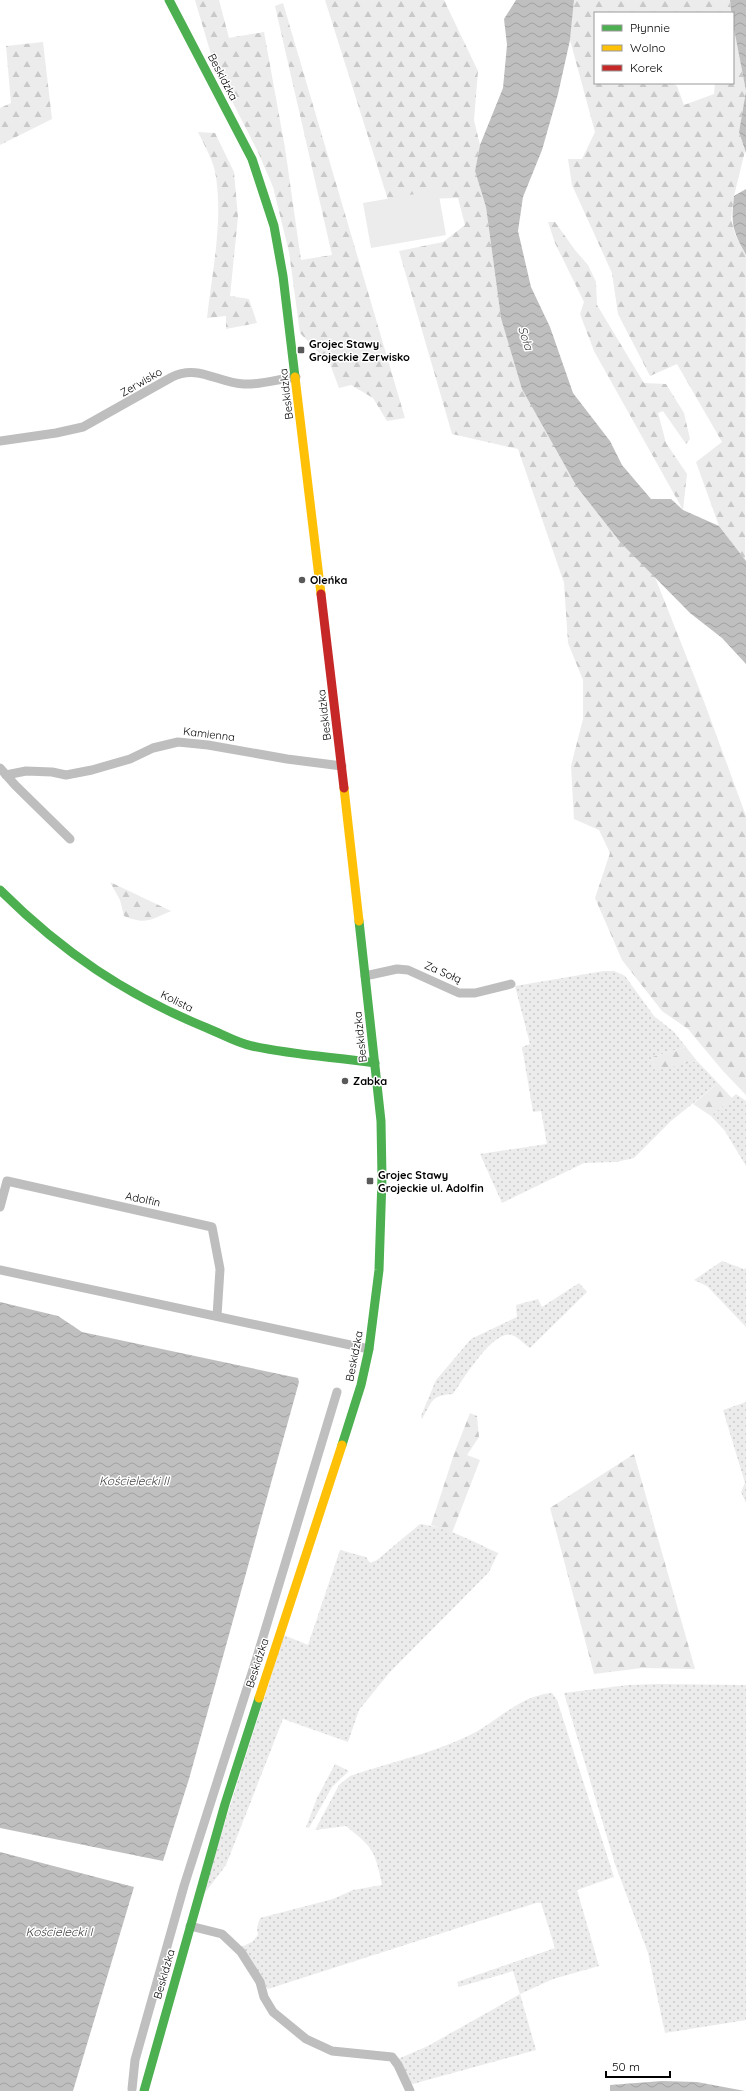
<svg xmlns="http://www.w3.org/2000/svg" width="746" height="2091" viewBox="0 0 746 2091" font-family="Quicksand,sans-serif">
	<style>
		.grass { fill: url(#grass-dots) }
		.forest { fill: url(#forest-firs) }
		.park { fill: #ececec }
		.water { fill: url(#water-waves) }
		.lines { fill: none; stroke-linecap: round; stroke-linejoin: round }
		.canal { stroke: #bfbfbf; stroke-width: 9 }
		.street { stroke: #bebebe; stroke-width: 9 }
		.fast { stroke: #4caf50; stroke-width: 9 }
		.slow { stroke: #ffc107; stroke-width: 9 }
		.jam { stroke: #c62828; stroke-width: 9 }
		.poi-dot { fill: #595959; stroke: #fff; stroke-width: 1.5 }
		.labels { text-anchor: middle; dominant-baseline: central; stroke-width: 3; stroke-linejoin: round; paint-order: stroke }
		.street-label { font-size: 11px; fill: #000; stroke: #fff }
		.poi-label { font-size: 11px; font-weight: bold; fill: #000; stroke: #fff; text-anchor: start }
		.water-label { font-size: 12px; font-style: italic; fill: #444; stroke: #fff }
	</style>
	<defs>
		<pattern id="grass-dots" width="8" height="8" patternUnits="userSpaceOnUse"><rect width="8" height="8" fill="#ececec"/><path d="M2 2h.1M6 6h.1" fill="none" stroke="#c9c9c9" stroke-width="1.8" stroke-linecap="round"/></pattern>
		<pattern id="forest-firs" width="22" height="20" patternUnits="userSpaceOnUse"><rect width="22" height="20" fill="#ececec"/><path d="M5 1l3.5 6h-7zM16 11l3.5 6h-7z" fill="#c9c9c9"/></pattern>
		<pattern id="water-waves" width="16" height="10" patternUnits="userSpaceOnUse"><rect width="16" height="10" fill="#bfbfbf"/><path d="M0 5q4-4 8 0t8 0" fill="none" stroke="#a2a2a2"/></pattern>
	</defs>
	<rect width="100%" height="100%" fill="#fff"/>
	<g class="grass">
		<polygon points="604,971 614,971 625,976 654,1016 674,1032 686,1047 652,1057 655,1070 697,1061 718,1083 671,1121 634,1158 616,1162 584,1163 502,1203 480,1154 547,1144 541,1111 533,1112 522,1047 530,1044 515,986"/>
		<polygon points="736,1094 746,1101 746,1166 725,1131 711,1116"/>
		<polygon points="722,1261 744,1269 746,1268 746,1327 707,1286 694,1280"/>
		<path d="M579,1283l8,9 -57,56c-6,-4 -12,-11 -18,-13 -19,-6 -50,46 -59,59 -22,1 -21,8 -31,25l-1,-3 15,-36 35,-41 46,-22 -1,-12 22,-6 4,8z"/>
		<polygon points="746,1402 746,1503 741,1492 745,1483 723,1410"/>
		<path d="M420,1524c27,3 54,18 78,29l-9,19 -99,100 -31,38 -11,32 -65,-23 -57,146 -25,33 83,-263 24,10 32,-95 26,7 4,6 7,-3z"/>
		<polygon points="658,1684 746,1685 746,2020 665,2033 648,1953 615,1864 564,1693 628,1685"/>
		<path d="M552,1693l5,7 57,177 -37,13 22,76 -46,13 -33,15 16,56 -127,35 -11,-26 30,-13 92,-52 -7,-23 -54,16 -2,-5 98,-34 -14,-45h-5l-268,86 -29,-41 13,-6 6,-7 -1,-7 3,-10 73,-19 20,-9 29,-5c-7,-35 -9,-37 -36,-59l-31,4 24,-45 11,-9c38,-13 79,-22 116,-39 30,-13 51,-41 86,-44z"/>
		<polygon points="335,1764 349,1771 332,1787 309,1828 306,1827 317,1798"/>
	</g>
	<g class="forest">
		<polygon points="195,0 219,0 229,38 264,32 285,148 301,260 332,255 275,6 283,3 405,418 387,421 373,398 351,385 339,388 330,364 300,333 289,252 273,187 258,152 215,68"/>
		<polygon points="325,0 444,0 478,71 474,120 480,145 475,171 486,207 501,318 621,543 655,577 702,696 746,816 746,1095 723,1071 688,1029 662,1011 622,960 595,898 610,853 599,830 574,819 571,766 583,719 583,680 568,643 564,583 518,449 452,434 399,251 443,242 465,225 458,198 388,200"/>
		<polygon points="574,0 730,0 731,13 595,13 595,83 672,83 677,86 684,105 714,94 715,83 733,83 733,24 746,91 739,132 745,151 734,196 731,219 735,234 746,255 745,560 719,526 696,462 722,442 677,364 650,376 618,314 612,273 572,185 568,159 582,159 595,132 570,40"/>
		<polygon points="43,42 52,119 0,145 0,108 11,103 6,46"/>
		<path d="M198,132l17,1 19,39 4,45 -8,79 19,3 8,24 -31,6v-13l-19,2c5,-46 16,-94 9,-141 -2,-16 -11,-30 -18,-45z"/>
		<polygon points="548,222 555,222 575,250 588,265 596,282 597,305 644,383 666,384 684,413 690,439 686,444 663,411 658,413 666,443 687,474 683,510 594,351 580,314 584,302 555,243"/>
		<path d="M110,882l61,29c-21,9 -25,14 -47,5l-4,-16z"/>
		<polygon points="686,1047 697,1061 655,1071 652,1057"/>
		<polygon points="718,1083 732,1098 711,1116 693,1104"/>
		<polygon points="470,1413 477,1416 479,1437 467,1455 480,1460 452,1533 431,1525 454,1454"/>
		<polygon points="634,1454 695,1669 642,1668 594,1674 550,1508"/>
	</g>
	<polygon class="park" points="438,190 446,235 371,248 363,203"/>
	<g class="water">
		<polygon points="516,0 574,0 570,40 558,94 542,150 523,197 518,231 531,287 550,327 573,393 610,441 622,465 651,499 671,499 683,510 719,526 746,561 746,664 722,638 690,613 621,543 577,487 522,389 501,318 486,207 475,171 480,145 503,88 507,45 504,19"/>
		<polygon points="730,0 746,0 746,153 739,132 746,91 733,24 733,13 731,11"/>
		<path d="M746,189v66c-14,-26 -15,-30 -12,-59z"/>
		<polygon points="0,1302 58,1316 82,1332 298,1378 299,1382 189,1779 163,1861 0,1828"/>
		<polygon points="0,1852 134,1887 73,2091 0,2091"/>
		<polygon points="662,2081 697,2082 745,2091 610,2091 610,2085"/>
	</g>
	<g class="lines">
		<polyline class="canal" points="132,2089 135,2060 184,1886 257,1657 337,1392"/>
		<g class="street">
			<path d="M0,441l56,-8 27,-6 89,-50c26,-13 46,6 72,7 17,1 35,-5 52,-7"/>
			<polyline points="0,768 15,785 70,839"/>
			<polyline points="6,775 26,771 52,772 66,775 92,770 130,759 153,748 178,742 208,745 287,759 342,766"/>
			<polyline points="365,976 397,969 408,970 459,993 475,993 511,984"/>
			<polyline points="0,1207 7,1181 212,1227 220,1269 217,1316"/>
			<polyline points="0,1270 369,1349"/>
			<polyline points="190,1926 222,1934 241,1952 260,1982 264,1997 273,2012 306,2039 332,2051 392,2057 398,2065 410,2091"/>
		</g>
		<g class="fast">
			<polyline points="169,0 252,159 274,226 283,276 295,377"/>
			<path d="M0,890c62,62 126,105 207,138 15,6 30,15 45,18 40,9 82,11 123,17"/>
			<polyline points="342,1445 361,1385 369,1349 379,1270 382,1178 381,1121 359,921"/>
			<polyline points="144,2091 225,1804 259,1698"/>
		</g>
		<g class="slow">
			<polyline points="295,377 321,594"/>
			<polyline points="344,788 359,921"/>
			<polyline points="259,1698 342,1445"/>
		</g>
		<polyline class="jam" points="321,594 344,788"/>
	</g>
	<g class="poi-dot">
		<rect x="297" y="346" width="8" height="8" rx="2"/>
		<circle cx="302" cy="580" r="4"/>
		<circle cx="345" cy="1081" r="4"/>
		<rect x="366" y="1177" width="8" height="8" rx="2"/>
	</g>
	<g class="labels">
		<g class="street-label">
			<text transform="translate(223 77) rotate(62)">Beskidzka</text>
			<text transform="translate(141 382) rotate(-30)">Zerwisko</text>
			<text transform="translate(286 394) rotate(-97)">Beskidzka</text>
			<text transform="translate(324 715) rotate(-97)">Beskidzka</text>
			<text transform="translate(209 734) rotate(7)">Kamienna</text>
			<text transform="translate(443 972) rotate(23)">Za Sołą</text>
			<text transform="translate(177 1001) rotate(26)">Kolista</text>
			<text transform="translate(360 1037) rotate(-96)">Beskidzka</text>
			<text transform="translate(143 1199) rotate(12)">Adolfin</text>
			<text transform="translate(354 1356) rotate(-79)">Beskidzka</text>
			<text transform="translate(257 1663) rotate(-72)">Beskidzka</text>
			<text transform="translate(164 1974) rotate(-74)">Beskidzka</text>
		</g>
		<g class="poi-label">
			<text x="309" y="344">Grojec Stawy<tspan x="309" dy="13">Grojeckie Zerwisko</tspan></text>
			<text x="310" y="580">Oleńka</text>
			<text x="353" y="1081">Zabka</text>
			<text x="378" y="1175">Grojec Stawy<tspan x="378" dy="13">Grojeckie ul. Adolfin</tspan></text>
		</g>
		<g class="water-label">
			<text transform="translate(526 338) rotate(72)">Soła</text>
			<text x="134" y="1480">Kościelecki II</text>
			<text x="59" y="1931">Kościelecki I</text>
		</g>
	</g>
	<rect x="594" y="12" width="140" height="72" fill="#ffffff" stroke="#999999"/>
	<rect x="602" y="25" width="20" height="6" fill="#4caf50" stroke="#999999"/>
	<text x="630" y="32" font-size="12" fill="#000000">Płynnie</text>
	<rect x="602" y="45" width="20" height="6" fill="#ffc107" stroke="#999999"/>
	<text x="630" y="52" font-size="12" fill="#000000">Wolno</text>
	<rect x="602" y="65" width="20" height="6" fill="#c62828" stroke="#999999"/>
	<text x="630" y="72" font-size="12" fill="#000000">Korek</text>
	<path d="M606 2071v6h64v-6" fill="none" stroke="#000000" stroke-width="2"/>
	<text x="612" y="2071" font-size="12" fill="#000000" stroke="#ffffff" stroke-width="3" paint-order="stroke">50 m</text>
</svg>
